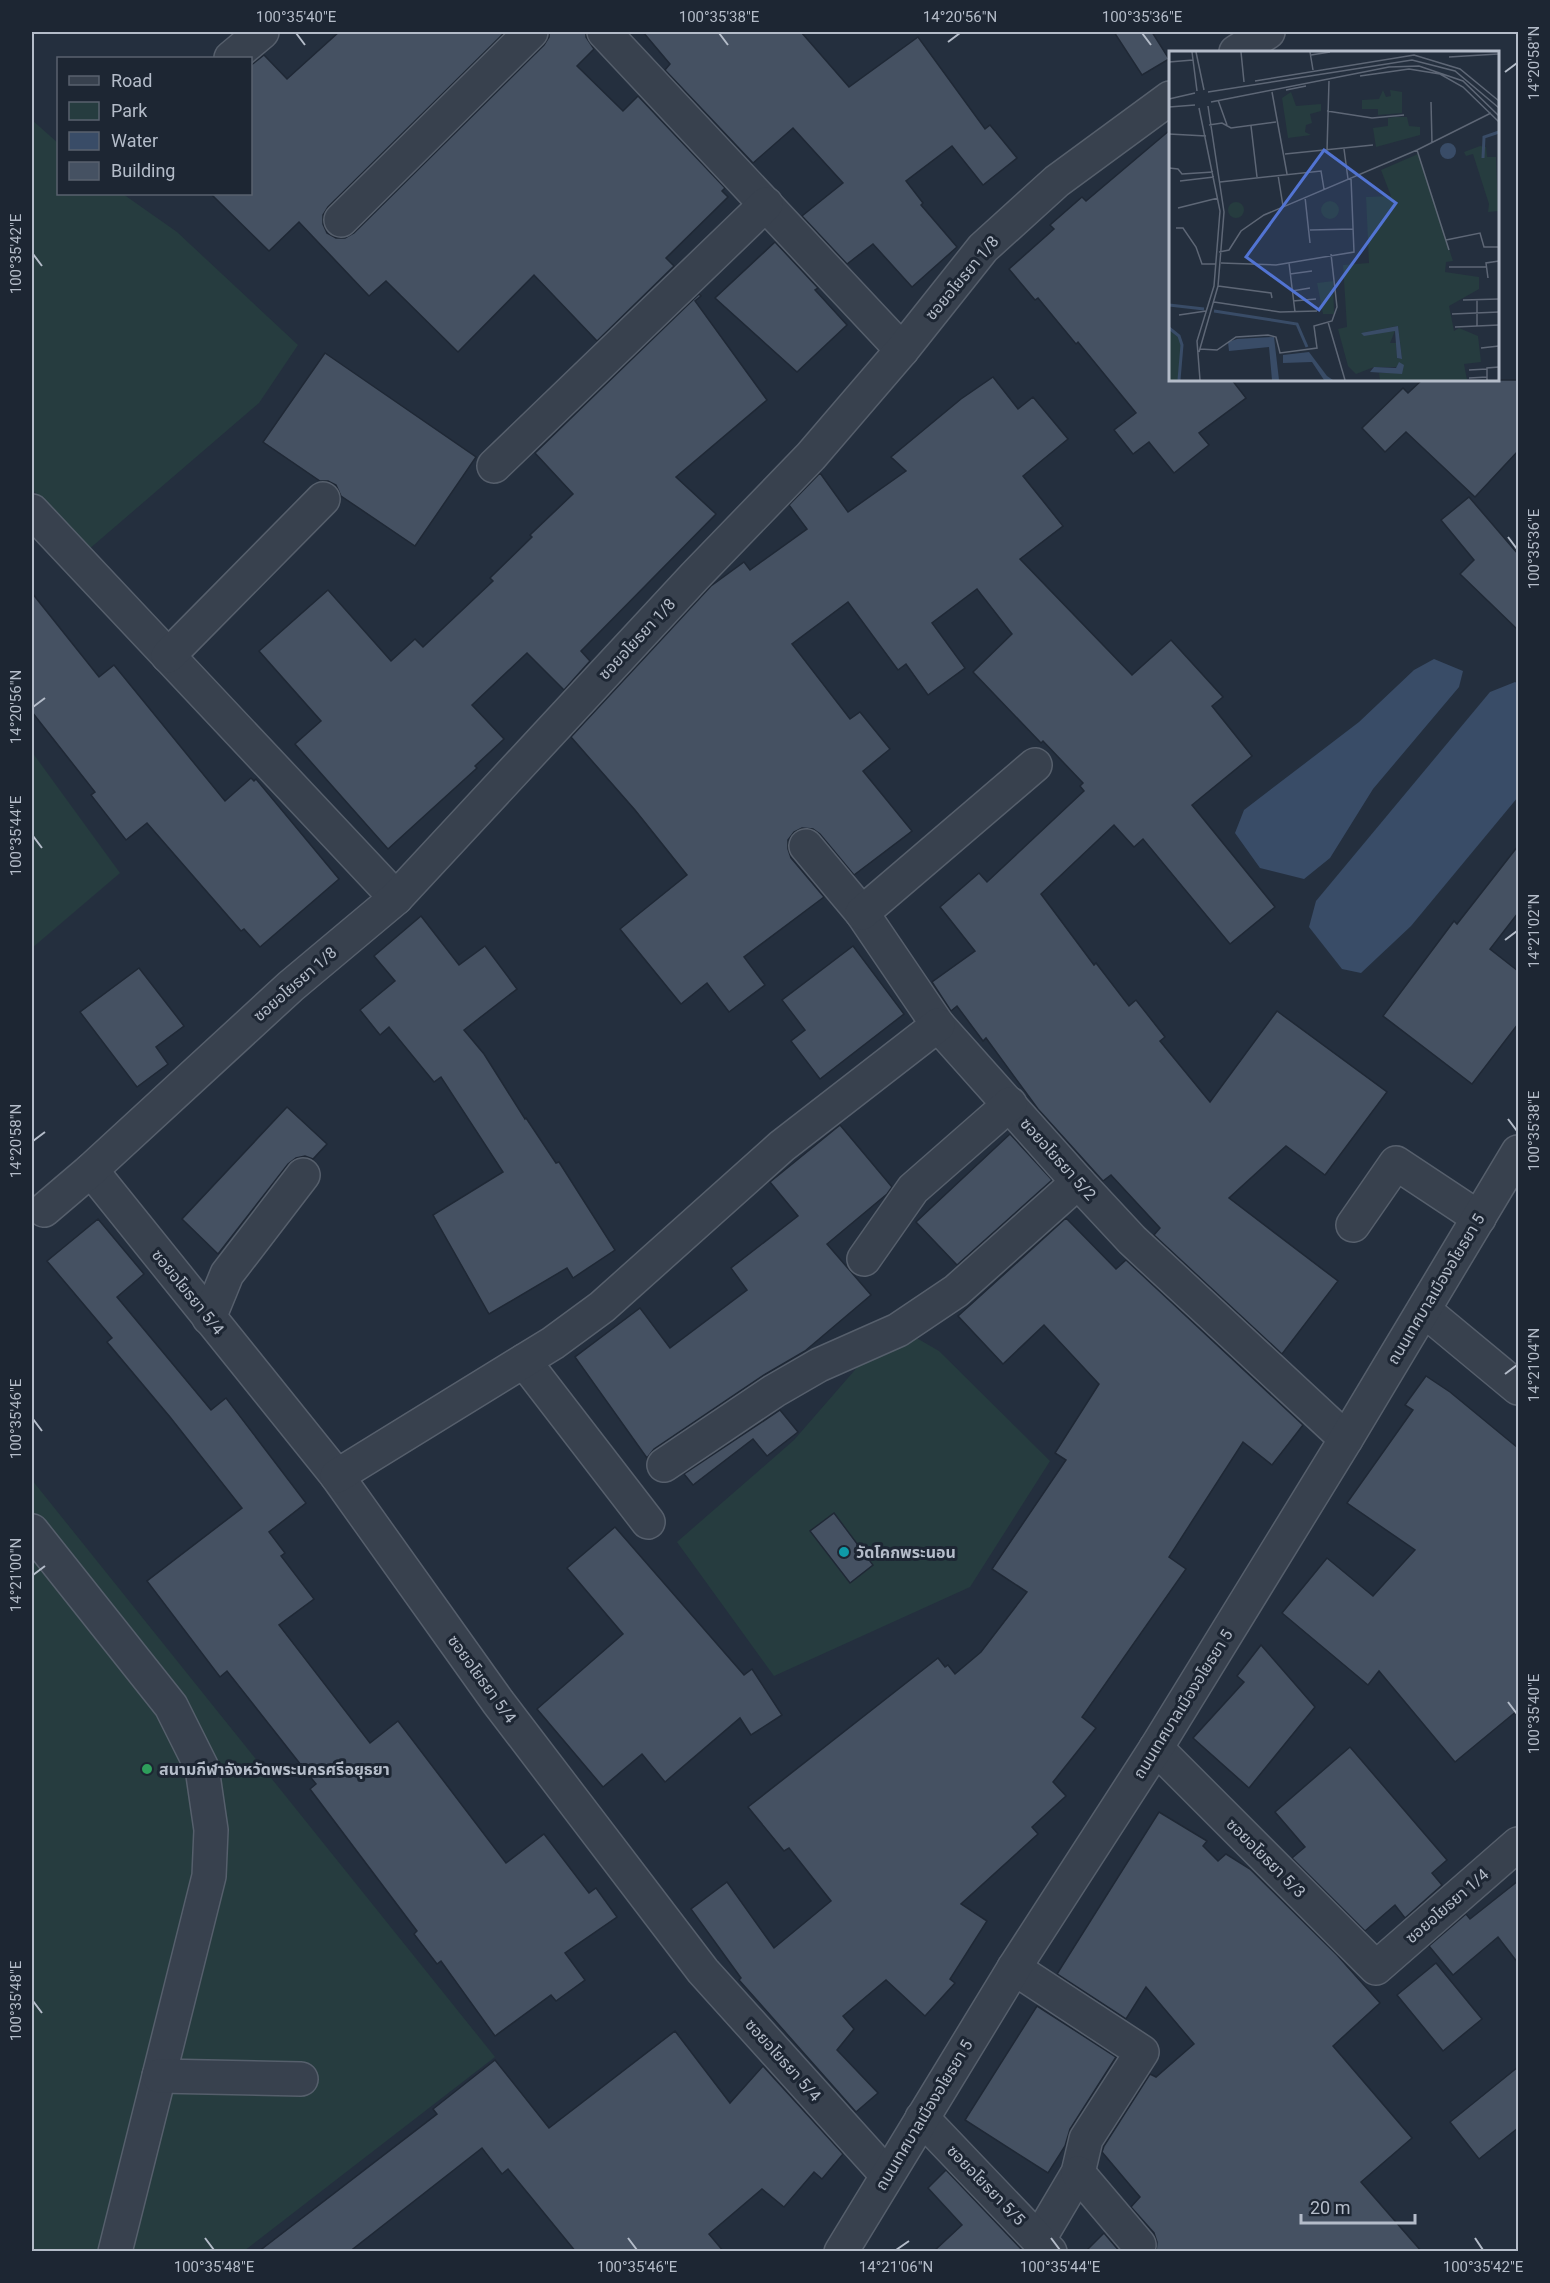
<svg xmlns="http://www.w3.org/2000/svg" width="1550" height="2283" viewBox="0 0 1550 2283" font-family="Roboto,'Noto Sans Thai',sans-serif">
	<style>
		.green { fill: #263c3f }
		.water { fill: #394c67 }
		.building { fill: #455162; stroke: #1f2835; stroke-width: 1.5 }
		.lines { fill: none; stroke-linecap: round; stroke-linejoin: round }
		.minor-casing { stroke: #565f6c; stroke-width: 36 }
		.minor { stroke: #38414e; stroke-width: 33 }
		.ticks { fill: none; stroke: #b4bcc9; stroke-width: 2 }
		.culture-dot { fill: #0f9aa8; stroke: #1d2633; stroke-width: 2 }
		.leisure-dot { fill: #2e9e5b; stroke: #1d2633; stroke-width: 2 }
		.labels { text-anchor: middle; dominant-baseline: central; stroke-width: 6; stroke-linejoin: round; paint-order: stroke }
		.street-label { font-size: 16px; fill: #b4bcc9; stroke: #1d2633 }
		.poi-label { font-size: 16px; font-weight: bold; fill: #b4bcc9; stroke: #1d2633; text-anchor: start }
		.inset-river { fill: none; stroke: #394c67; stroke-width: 3 }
		.inset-road { fill: none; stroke: #5e6776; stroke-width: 1.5 }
		.view { fill: #5274d3; fill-opacity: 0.15; stroke: #5274d3; stroke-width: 3 }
		.inset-edge { fill: none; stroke: #b4bcc9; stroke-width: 3 }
		.neatline { fill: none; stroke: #b4bcc9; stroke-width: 2 }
		.ticks-label { font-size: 15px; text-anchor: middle; fill: #b4bcc9 }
	</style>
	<rect width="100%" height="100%" fill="#242f3e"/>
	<g class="green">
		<polygon points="32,120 58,143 58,194 123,194 177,232 298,345 259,403 88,550 32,489"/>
		<polygon points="32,752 120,873 32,948"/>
		<polygon points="894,1325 939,1351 1050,1461 970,1587 774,1676 677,1542 794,1440"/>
		<polygon points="32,1480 495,2057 244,2251 32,2251"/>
	</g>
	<g class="water">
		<polygon points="1434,659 1463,671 1459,687 1373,789 1330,858 1304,879 1260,868 1235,833 1244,810 1359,722 1414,670"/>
		<polygon points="1515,682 1518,684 1518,797 1411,926 1361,973 1342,969 1309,927 1316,901 1490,692"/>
	</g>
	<g class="building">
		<polygon points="339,32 505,32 328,207 323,215 323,224 327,233 336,238 345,238 354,233 544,45 549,37 549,32 586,32 586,37 594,49 577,66 623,111 638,96 725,188 722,191 728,197 666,258 674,266 597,341 534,275 458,352 386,281 369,296 299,222 269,251 211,194 250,194 250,66 264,55 287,79"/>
		<polygon points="643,32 801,32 849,87 918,37 985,129 990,125 1017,158 983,185 952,146 906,181 923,203 921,205 957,247 912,287 873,244 847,264 802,216 843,183 793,128 753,163 665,70 670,64"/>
		<polygon points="1114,32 1152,32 1169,59 1142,75"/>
		<polygon points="1170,130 1170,380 1232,380 1246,398 1199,433 1209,445 1174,473 1149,442 1133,454 1114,430 1136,413 1078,342 1076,344 1038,298 1035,300 1009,269 1054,229 1050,225 1082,197 1086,201"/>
		<polygon points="775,242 818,288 815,290 847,325 797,372 715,298"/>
		<polygon points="699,294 701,296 695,301 767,400 676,477 716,514 581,651 590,661 564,690 527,653 472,705 504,739 475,766 477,768 388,849 295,744 321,721 259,651 328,590 391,661 415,639 423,647 493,581 490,578 532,537 530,535 573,494 535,453"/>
		<polygon points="325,353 476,457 415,546 341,496 336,485 328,481 320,481 263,442"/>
		<polygon points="993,377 1018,409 1033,397 1068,439 1023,476 1063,526 1020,559 1132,675 1171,640 1223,697 1212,706 1252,756 1192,805 1275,907 1230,944 1143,839 1134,847 1114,825 1041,894 1094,965 1096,963 1129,1006 1136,1000 1165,1037 1160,1041 1210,1102 1277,1011 1387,1092 1325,1175 1286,1146 1229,1198 1338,1281 1282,1354 1154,1235 1160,1228 1111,1175 1103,1181 1038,1109 986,1038 983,1041 957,1006 951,1011 932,982 975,951 940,907 979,873 987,882 1084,791 1080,786 1083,783 1043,741 1041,743 973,672 1012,634 977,589 932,623 965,668 928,695 906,664 898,670 848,602 792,644 850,719 860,712 890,749 863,771 912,831 854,875 820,834 813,829 802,828 794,832 788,840 788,849 791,858 824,897 744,957 765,985 729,1012 707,983 681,1004 620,929 687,875 635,810 571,737 711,586 744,562 750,570 807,529 789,505 820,473 848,512 906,471 891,457 961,399"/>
		<polygon points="1422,380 1518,380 1518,451 1475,497 1406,432 1385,452 1362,428 1403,388 1408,393"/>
		<polygon points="1469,497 1518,554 1518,630 1460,574 1474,560 1441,520"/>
		<polygon points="32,593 99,677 114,665 225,801 251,778 254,781 256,779 339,879 260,947 244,929 241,931 147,823 126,840 91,795 95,792 32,712"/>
		<polygon points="1518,846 1518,913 1490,949 1518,971 1518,1024 1472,1084 1383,1016 1454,921 1457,924"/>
		<polygon points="421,916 459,965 485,946 517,989 464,1030 484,1054 525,1119 526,1118 556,1163 559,1162 615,1250 573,1278 567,1268 489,1314 433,1215 503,1172 441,1077 434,1082 389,1027 380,1035 360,1010 395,981 374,956"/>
		<polygon points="853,946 904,1014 820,1079 791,1041 805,1030 782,1000"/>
		<polygon points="139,968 184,1026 156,1047 168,1064 137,1087 80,1012"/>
		<polygon points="287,1107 327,1144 313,1159 305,1156 296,1158 288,1164 218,1254 182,1219"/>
		<polygon points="840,1125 892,1187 887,1194 827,1244 871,1295 805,1351 764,1375 654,1449 647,1458 575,1357 640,1308 670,1348 747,1290 731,1268 798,1216 770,1182"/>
		<polygon points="1010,1134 1052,1180 957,1265 916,1222"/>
		<polygon points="1066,1218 1116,1269 1126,1260 1303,1425 1272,1465 1243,1442 1169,1557 1186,1569 1082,1717 1096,1728 1053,1782 1066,1796 1032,1827 1038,1834 961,1904 987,1921 950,1979 955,1983 925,2016 886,1980 843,2016 854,2029 837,2050 878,2093 856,2112 739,1980 741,1978 691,1909 727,1882 774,1948 831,1901 789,1848 784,1851 748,1807 938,1658 945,1667 948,1665 955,1674 981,1652 1027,1592 992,1569 1066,1460 1055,1453 1099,1384 1044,1325 1003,1364 958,1316"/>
		<polygon points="98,1219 144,1274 117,1297 211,1410 226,1398 306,1503 269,1532 285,1553 281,1556 314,1599 279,1625 370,1743 398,1721 506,1863 544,1834 589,1893 596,1888 617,1917 565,1953 585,1980 556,2001 551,1995 495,2036 441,1961 437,1964 414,1934 417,1931 310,1789 316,1784 227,1671 220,1677 147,1581 242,1508 170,1417 107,1342 112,1338 47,1261"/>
		<polygon points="1426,1376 1450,1392 1518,1448 1518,1710 1455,1762 1379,1671 1368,1685 1282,1613 1327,1558 1373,1596 1415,1550 1347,1503 1413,1410 1405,1405"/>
		<polygon points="780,1410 798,1432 767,1456 753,1439 693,1485 684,1474"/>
		<polygon points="834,1513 873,1565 850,1583 810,1531"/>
		<polygon points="615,1527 744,1675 752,1669 782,1715 751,1735 740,1718 665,1782 642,1754 603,1787 537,1709 623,1634 567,1568"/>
		<polygon points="1261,1645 1315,1707 1249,1788 1193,1738 1244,1682 1237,1676"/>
		<polygon points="1350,1747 1447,1860 1432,1873 1442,1885 1405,1918 1395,1905 1365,1931 1292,1858 1305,1847 1275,1812"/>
		<polygon points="1159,1812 1207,1841 1203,1846 1218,1861 1226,1854 1250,1869 1337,1955 1380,2003 1333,2046 1412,2138 1361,2182 1422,2252 1156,2252 1157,2242 1154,2233 1131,2207 1140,2197 1102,2152 1104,2146 1150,2074 1156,2077 1194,2044 1146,1987 1126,2019 1057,1974"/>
		<polygon points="1518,1881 1518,1963 1498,1937 1453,1975 1429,1946 1466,1914 1470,1919"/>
		<polygon points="1436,1963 1482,2019 1443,2051 1397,1995"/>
		<polygon points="1037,2006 1116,2057 1070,2129 1065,2146 1048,2173 965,2120"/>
		<polygon points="675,2031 730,2103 763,2066 843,2154 822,2179 814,2172 784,2207 762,2189 709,2234 724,2252 576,2252 508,2169 502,2174 482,2148 349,2252 258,2252 437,2114 433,2109 495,2060 549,2128"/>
		<polygon points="1518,2067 1518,2128 1479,2159 1450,2122"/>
		<polygon points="946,2170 1024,2252 933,2252 962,2225 928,2188"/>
		<polygon points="1104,2233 1120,2252 1085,2252"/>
	</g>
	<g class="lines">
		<defs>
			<g id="minor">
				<polyline points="604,32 902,350"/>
				<polyline points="1236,52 1268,32"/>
				<polyline points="231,58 262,32"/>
				<polyline points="341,220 531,32"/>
				<polyline points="494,466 766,204"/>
				<polyline points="32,511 396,898"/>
				<polyline points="168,656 323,499"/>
				<polyline points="806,846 862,913 938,1025 1078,1182 1132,1240 1346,1439"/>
				<polyline points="862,913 1035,765"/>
				<polyline points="91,1170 337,1476 498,1702 703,1971 887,2175"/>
				<polyline points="44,1210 91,1170 291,986 396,898 695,576 811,456 902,350 983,248 1057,181 1170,98"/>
				<polyline points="1353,1225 1396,1163 1479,1218"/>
				<polyline points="864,1259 913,1189 1010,1104"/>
				<polyline points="1424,1310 1518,1388"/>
				<polyline points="209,1318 227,1274 303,1175"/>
				<polyline points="524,1361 648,1522"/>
				<polyline points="664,1465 774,1391 819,1365 898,1330 956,1291 1078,1182"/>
				<polyline points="337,1476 553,1343 602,1307 782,1146 938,1025"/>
				<polyline points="32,1531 171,1706 202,1768 211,1830 209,1876 115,2252"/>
				<polyline points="1156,1748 1376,1968 1518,1844"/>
				<polyline points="1014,1968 1142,2052 1086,2139 1078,2173 1039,2239"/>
				<polyline points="159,2076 301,2079"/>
				<polyline points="922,2118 1050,2252"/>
				<polyline points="1078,2173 1139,2245"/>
				<polyline points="841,2252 1014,1968 1156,1748 1346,1439 1518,1152"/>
			</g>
		</defs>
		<use href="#minor" class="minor-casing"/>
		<use href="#minor" class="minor"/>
	</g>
	<path class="ticks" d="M296,33l9,12M719,33l9,12M1142,33l9,12M948,42l12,-9M1505,72l12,-9M33,254l9,12M1508,537l9,12M33,707l12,-9M33,836l9,12M1505,940l12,-9M1508,1119l9,12M33,1141l12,-9M1505,1374l12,-9M33,1419l9,12M33,1575l12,-9M1508,1702l9,12M33,2001l9,12M205,2238l9,12M628,2238l9,12M1051,2238l9,12M1475,2238l8,12M896,2250l13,-9"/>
	<circle class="culture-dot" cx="844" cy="1552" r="6"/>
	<circle class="leisure-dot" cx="147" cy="1769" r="6"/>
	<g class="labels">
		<g class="street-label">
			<text transform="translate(962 278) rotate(-50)">ซอยอโยธยา 1/8</text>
			<text transform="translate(637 639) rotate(-47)">ซอยอโยธยา 1/8</text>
			<text transform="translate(295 984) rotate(-41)">ซอยอโยธยา 1/8</text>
			<text transform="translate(1058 1159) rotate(48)">ซอยอโยธยา 5/2</text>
			<text transform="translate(1436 1289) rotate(-59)">ถนนเทศบาลเมืองอโยธยา 5</text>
			<text transform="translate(188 1292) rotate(51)">ซอยอโยธยา 5/4</text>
			<text transform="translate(482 1679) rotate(54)">ซอยอโยธยา 5/4</text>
			<text transform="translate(1183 1704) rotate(-58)">ถนนเทศบาลเมืองอโยธยา 5</text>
			<text transform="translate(1266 1858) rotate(45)">ซอยอโยธยา 5/3</text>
			<text transform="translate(1447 1906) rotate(-41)">ซอยอโยธยา 1/4</text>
			<text transform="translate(783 2060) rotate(48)">ซอยอโยธยา 5/4</text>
			<text transform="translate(924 2115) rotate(-59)">ถนนเทศบาลเมืองอโยธยา 5</text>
			<text transform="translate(986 2185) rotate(46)">ซอยอโยธยา 5/5</text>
		</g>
		<g class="poi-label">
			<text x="856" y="1552">วัดโคกพระนอน</text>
			<text x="159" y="1769">สนามกีฬาจังหวัดพระนครศรีอยุธยา</text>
		</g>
	</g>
	<g transform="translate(1169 51)">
		<rect width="330" height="330" fill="#242f3e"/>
		<path d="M214,39l3,7 5,-1 -1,-6 12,2v21l-24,2v-6h-16v-9l17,-1zM122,41l5,14 25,-2v7l-11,3 2,9 -6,2 -1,7 6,3 -23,3 -6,-40zM226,66h12l2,9 11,1v8l-44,12 -3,-19 15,-2v-8zM311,95l6,1 1,10h9l2,54 -10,1 1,-8 -16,-50 -7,2 -2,-4zM249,103l35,107 -7,1 -1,10 34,5v12l-30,17 5,25 5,-3 19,8 3,26 -17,2 3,16h-87l-1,-7h23l-5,-6h-23l-18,7 -8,-8 -10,-37 9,-2 -4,-62 26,-2 -3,-66 25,-1 -10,-26zM229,275l4,33 -5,-1 -1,-15h-6l5,-12 -34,2zM152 159a9 9 0 1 1 18 0a9 9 0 1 1-18 0ZM59 159a8 8 0 1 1 16 0a8 8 0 1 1-16 0ZM164,230l1,33h-11l-6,-31zM0,279l9,7 4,9 -4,34h-9z" fill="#263c3f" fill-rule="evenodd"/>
		<path d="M271 100a8 8 0 1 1 16 0a8 8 0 1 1-16 0ZM229,275l4,33 -5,-1 -2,-27 -31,5 -3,-3zM105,286l5,43h-7l-3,-33 -40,4 -1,-9 9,-3zM140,301l18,24 6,4h-9l-12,-18 -29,1v-8zM230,311l5,3 -2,9 -32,-2 4,-5 22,1z" fill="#394c67"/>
		<path class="inset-river" d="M314,107l1,-21 15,-5M0,254l35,4M45,260l83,13 10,23M0,277l10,8 3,9 -3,35"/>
		<path class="inset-road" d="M23,1l5,39M27,1l8,38M72,1l3,30M141,1l3,18M142,4l19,-3M280,6l49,-3M0,11l24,-2M191,25l49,-7 31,5 23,13 36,35M86,30l159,-26 46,14 39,32M117,39l20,-4M39,41l204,-32 43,11 44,37M103,41l15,82M0,48l26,-6M49,49l9,25M42,51l178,-35 30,-1 44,15 36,35M262,51l1,41M0,56l26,-2M30,57l21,103 -6,75 -17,55 3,39M158,60l45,7 32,-3M40,74l13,-2 9,5 45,-6M82,75l6,51M0,83l37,2M175,98l4,30M248,99l32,100M158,100l2,-70M116,103l88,-9M0,117l9,1 4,5 31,-2M109,124l5,31M11,130l34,-4M51,131l101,-11 3,18M136,146l5,46M9,157l40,-10M7,177h7l13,19 6,17h14M141,179l43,-1M277,189l34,-7 4,14h15M50,201l10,-2 12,-19 23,-16 153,-65 74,-37M52,212l55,2 78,-13 -3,-74M120,212l6,49M280,216h38M121,223l22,-3M319,227l-2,-15 13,-2M49,235l53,7 1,5M123,240l18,-3M294,249l36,-1M308,249v26M124,250l23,-2M45,251l66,10 37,-1M283,263l47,-2M10,264l27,-4M159,271l17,58M286,276l44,-2M312,297l18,-2M31,298l17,1 19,-13 32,-2 8,2 4,16 37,-5 -3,-22 18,-5 5,-14 -6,-53M30,301l19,-66 6,-74 -16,-106M300,319l18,-1M300,327l18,-1M318,329v-12l12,-1"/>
		<path class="view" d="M155,99l72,53 -77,107 -73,-53z"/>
		<rect width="330" height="330" class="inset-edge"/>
	</g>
	<rect width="1550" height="2283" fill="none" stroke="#1d2633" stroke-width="66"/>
	<rect x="57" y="57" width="195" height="138" fill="#1d2633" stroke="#59626f" stroke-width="1.5"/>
	<rect x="69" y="76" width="30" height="9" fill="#38414e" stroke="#59626f" stroke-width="1.5"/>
	<text x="111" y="87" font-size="18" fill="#b4bcc9">Road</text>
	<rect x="69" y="102" width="30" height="18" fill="#263c3f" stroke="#59626f" stroke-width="1.5"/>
	<text x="111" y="117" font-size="18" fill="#b4bcc9">Park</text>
	<rect x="69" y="132" width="30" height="18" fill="#394c67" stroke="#59626f" stroke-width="1.5"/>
	<text x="111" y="147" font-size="18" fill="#b4bcc9">Water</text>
	<rect x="69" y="162" width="30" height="18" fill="#455162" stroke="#59626f" stroke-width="1.5"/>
	<text x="111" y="177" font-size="18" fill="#b4bcc9">Building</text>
	<path d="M1301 2214v9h114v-9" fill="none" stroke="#b4bcc9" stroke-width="3"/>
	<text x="1310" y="2214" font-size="18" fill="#b4bcc9" stroke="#1d2633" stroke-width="4.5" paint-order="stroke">20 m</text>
	<rect x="33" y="33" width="1484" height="2217" class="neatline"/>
	<g class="ticks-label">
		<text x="296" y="22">100°35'40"E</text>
		<text x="719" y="22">100°35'38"E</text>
		<text x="960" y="22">14°20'56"N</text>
		<text x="1142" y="22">100°35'36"E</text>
		<text transform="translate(1534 63) rotate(-90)" y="5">14°20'58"N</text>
		<text transform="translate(16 254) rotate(-90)" y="5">100°35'42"E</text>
		<text transform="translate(1534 549) rotate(-90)" y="5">100°35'36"E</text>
		<text transform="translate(16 707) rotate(-90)" y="5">14°20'56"N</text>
		<text transform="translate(16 836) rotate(-90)" y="5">100°35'44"E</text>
		<text transform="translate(1534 931) rotate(-90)" y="5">14°21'02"N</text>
		<text transform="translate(1534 1131) rotate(-90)" y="5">100°35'38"E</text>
		<text transform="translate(16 1141) rotate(-90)" y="5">14°20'58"N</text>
		<text transform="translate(1534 1365) rotate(-90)" y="5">14°21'04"N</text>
		<text transform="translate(16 1419) rotate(-90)" y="5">100°35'46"E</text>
		<text transform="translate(16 1575) rotate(-90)" y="5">14°21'00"N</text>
		<text transform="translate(1534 1714) rotate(-90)" y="5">100°35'40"E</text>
		<text transform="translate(16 2001) rotate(-90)" y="5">100°35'48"E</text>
		<text x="214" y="2272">100°35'48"E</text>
		<text x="637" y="2272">100°35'46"E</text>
		<text x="896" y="2272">14°21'06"N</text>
		<text x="1060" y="2272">100°35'44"E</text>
		<text x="1483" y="2272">100°35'42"E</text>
	</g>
</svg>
